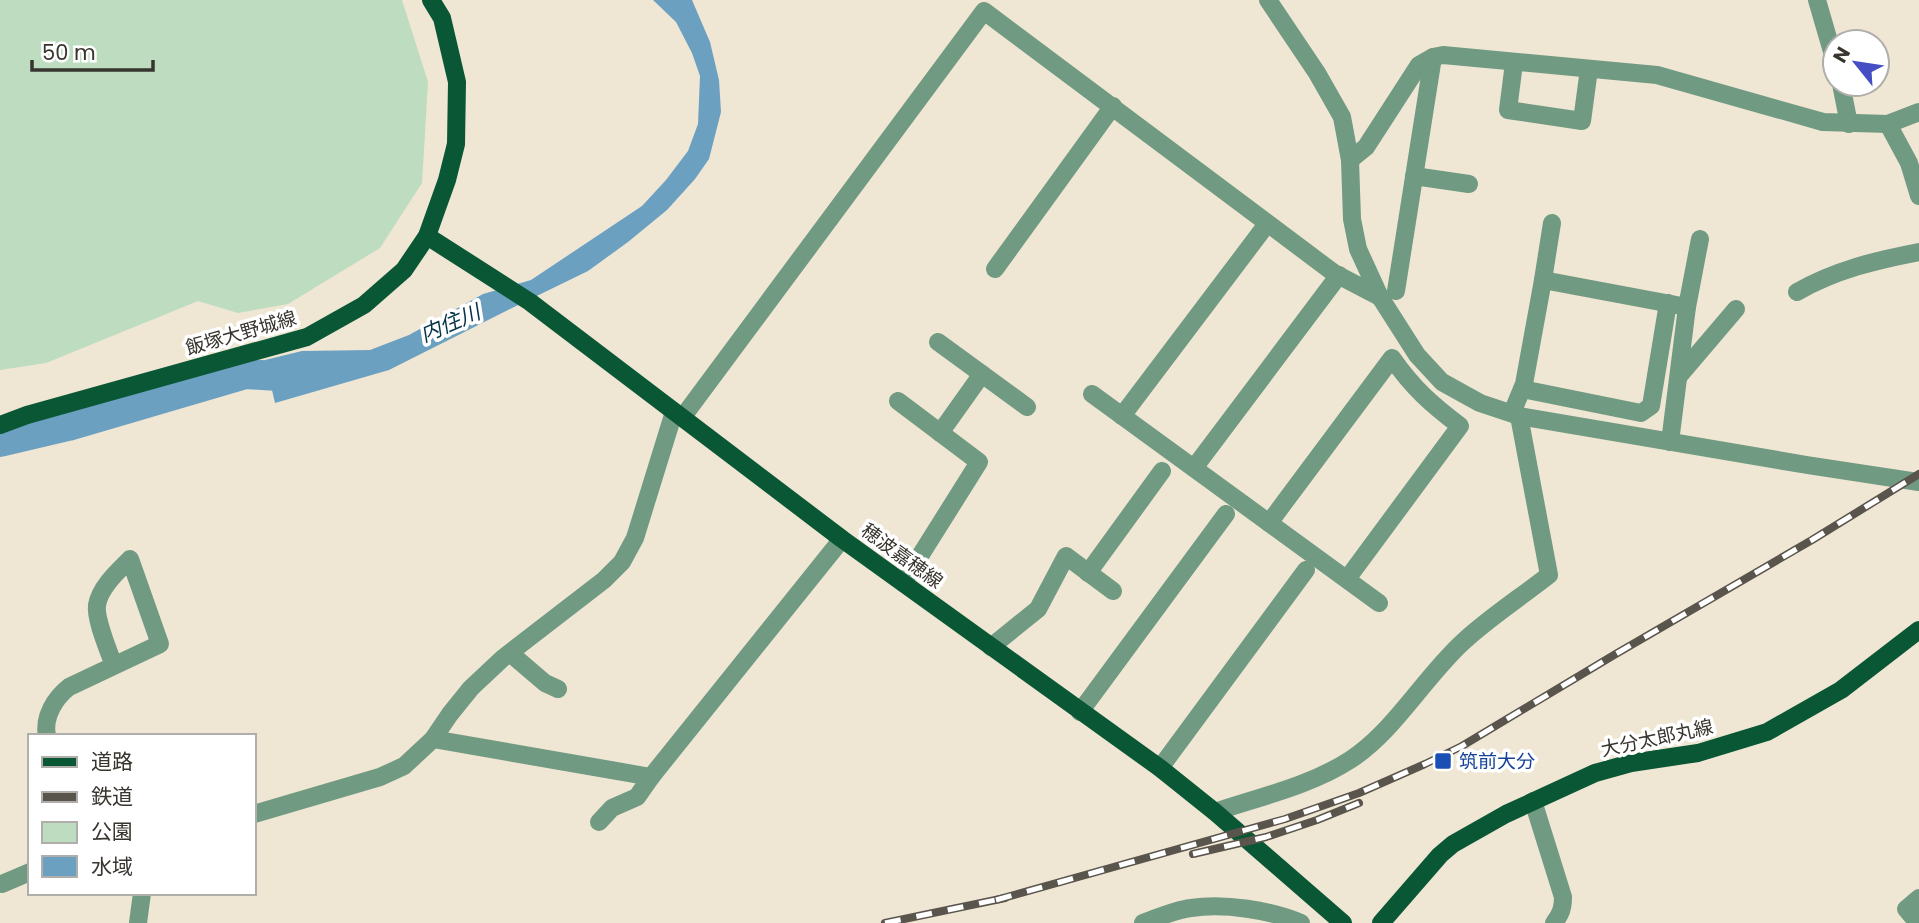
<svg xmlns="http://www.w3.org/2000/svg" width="1919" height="923" viewBox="0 0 1919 923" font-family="Poppins,'Noto Sans JP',sans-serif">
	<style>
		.green { fill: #bddcc0 }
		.water { fill: #6ca0c1 }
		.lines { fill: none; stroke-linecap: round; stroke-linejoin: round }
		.river { stroke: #6ca0c1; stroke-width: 30 }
		.minor { stroke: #709a81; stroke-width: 18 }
		.major { stroke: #095734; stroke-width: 18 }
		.rail-casing { stroke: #59544c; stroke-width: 8 }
		.rail { stroke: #fff; stroke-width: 5; stroke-dasharray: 16; stroke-linecap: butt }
		.transit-dot { fill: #1a4fb4; stroke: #fff; stroke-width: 2.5 }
		.labels { text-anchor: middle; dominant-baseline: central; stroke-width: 7; stroke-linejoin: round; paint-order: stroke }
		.street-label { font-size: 19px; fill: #38342e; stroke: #fff }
		.transit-label { font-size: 19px; fill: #164399; stroke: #fff; text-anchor: start }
		.water-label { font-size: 21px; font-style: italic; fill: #05334a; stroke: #fff }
	</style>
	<rect width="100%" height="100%" fill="#efe6d4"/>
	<polygon class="green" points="0,0 402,0 428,82 422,183 380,248 288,304 238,313 198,301 46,363 0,370"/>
	<polygon class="water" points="653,0 692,0 710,42 719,80 721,112 709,159 695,179 667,210 628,242 588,271 506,311 389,370 275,403 265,360 302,351 370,350 409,335 483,294 531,280 642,206 666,180 688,151 698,124 700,76 692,53 676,22"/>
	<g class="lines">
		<polyline class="river" points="0,442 68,426 245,374 293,377 308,373"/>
		<g class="minor">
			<polyline points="1268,0 1317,73 1342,117 1350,160 1352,219 1358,249 1380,297 1417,355 1442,382 1480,403 1519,416 1807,465 1919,482"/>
			<polyline points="1817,0 1835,62"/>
			<polyline points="1514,63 1508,110 1582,121 1589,69"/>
			<polyline points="1841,84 1849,124"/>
			<polyline points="1888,124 1909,163 1919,196"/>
			<polyline points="1350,160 1366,147 1419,65 1433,57 1443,55 1657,75 1823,122 1888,124 1919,112"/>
			<polyline points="1414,176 1469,184"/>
			<polyline points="995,269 1113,106"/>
			<polyline points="1543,280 1552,223"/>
			<polyline points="1396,291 1433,57"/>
			<path d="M1797,292c38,-22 80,-32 122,-40"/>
			<polyline points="938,342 1027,407"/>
			<polyline points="1679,376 1736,309"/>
			<polyline points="1522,389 1641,413 1651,406 1668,303"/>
			<polyline points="1092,394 1379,603"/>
			<polyline points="898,401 979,462 903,583"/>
			<polyline points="1512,413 1524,384 1543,280 1687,307"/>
			<polyline points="1122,416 1267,224"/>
			<polyline points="682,418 984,11 1334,273 1380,297"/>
			<polyline points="940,433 982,374"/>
			<polyline points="1670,442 1687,307 1700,239"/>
			<polyline points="1194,468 1339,275"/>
			<path d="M1269,523l123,-165c21,30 39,46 68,68l-113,153"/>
			<polyline points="1088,573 1162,471"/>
			<polyline points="991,647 1038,609 1066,556 1113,591"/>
			<polyline points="510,653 545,683 558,689"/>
			<polyline points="1080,712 1226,514"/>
			<path d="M47,736c-4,-19 8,-38 22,-49l91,-43 -30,-85c-12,12 -30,28 -33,46 -2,15 12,46 17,61"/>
			<polyline points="433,739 651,777 842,539"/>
			<polyline points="1160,768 1306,570"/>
			<path d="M1533,801l30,96c0,11 -2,17 -9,26"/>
			<path d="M1215,812c44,-15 95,-26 135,-52 44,-28 75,-84 114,-119 26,-24 57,-44 85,-66l-30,-159"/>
			<polyline points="254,814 380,777 404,766 433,739 450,714 471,688 503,658 604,580 622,562 635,538 674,412"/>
			<polyline points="599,822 612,808 637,797 651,777"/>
			<polyline points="2,884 30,872"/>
			<polyline points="138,923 142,893"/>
			<path d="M1143,923c16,-6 32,-13 48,-15 33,-5 80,2 110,15"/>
			<polyline points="1918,923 1906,909 1919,898"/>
		</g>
		<g class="major">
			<polyline points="427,236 530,302 842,539 1160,768 1215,812 1343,923"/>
			<polyline points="0,425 27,415 307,337 364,305 404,270 427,236 447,180 456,144 457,82 442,18 431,0"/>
			<polyline points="1381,923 1440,855 1453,844 1506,814 1595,773 1631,763 1698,753 1767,732 1841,690 1919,630"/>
		</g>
		<defs>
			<g id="rail">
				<polyline points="1193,854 1266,837 1317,820 1359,803"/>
				<polyline points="996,900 1285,819 1359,793 1425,764 1462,746 1614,655 1812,540 1919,474"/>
				<polyline points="885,923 1005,898"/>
			</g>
		</defs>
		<use href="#rail" class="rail-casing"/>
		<use href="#rail" class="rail"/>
	</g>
	<rect class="transit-dot" x="1434" y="752" width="18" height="18" rx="3.5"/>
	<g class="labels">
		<g class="street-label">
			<text transform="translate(241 333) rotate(-16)">飯塚大野城線</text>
			<text transform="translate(902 556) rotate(36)">穂波嘉穂線</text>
			<text transform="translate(1657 738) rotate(-12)">大分太郎丸線</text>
		</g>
		<g class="transit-label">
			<text x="1459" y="761">筑前大分</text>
		</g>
		<g class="water-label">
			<text transform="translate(450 323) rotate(-23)">内住川</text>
		</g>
	</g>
	<rect x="28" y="734" width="228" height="161" fill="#ffffff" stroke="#afaeab" stroke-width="2"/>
	<rect x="42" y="757" width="35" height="10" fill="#095734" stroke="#afaeab" stroke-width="2"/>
	<text x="91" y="769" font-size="21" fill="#38342e">道路</text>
	<rect x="42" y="792" width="35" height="10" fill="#59544c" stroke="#afaeab" stroke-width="2"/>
	<text x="91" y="804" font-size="21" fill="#38342e">鉄道</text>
	<rect x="42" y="822" width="35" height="21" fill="#bddcc0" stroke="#afaeab" stroke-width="2"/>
	<text x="91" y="839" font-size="21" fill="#38342e">公園</text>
	<rect x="42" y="856" width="35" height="21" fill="#6ca0c1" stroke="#afaeab" stroke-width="2"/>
	<text x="91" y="874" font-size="21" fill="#38342e">水域</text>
	<g transform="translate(1856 63) rotate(300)"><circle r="33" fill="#ffffff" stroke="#afaeab" stroke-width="2"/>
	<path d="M0-5L12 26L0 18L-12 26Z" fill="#454ec3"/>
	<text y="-10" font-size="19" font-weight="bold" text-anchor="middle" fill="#38342e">N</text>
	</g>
	<path d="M32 60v10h121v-10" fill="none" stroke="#38342e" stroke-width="3.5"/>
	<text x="42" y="60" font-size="21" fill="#38342e" stroke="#ffffff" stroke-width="5" paint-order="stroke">50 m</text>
</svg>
